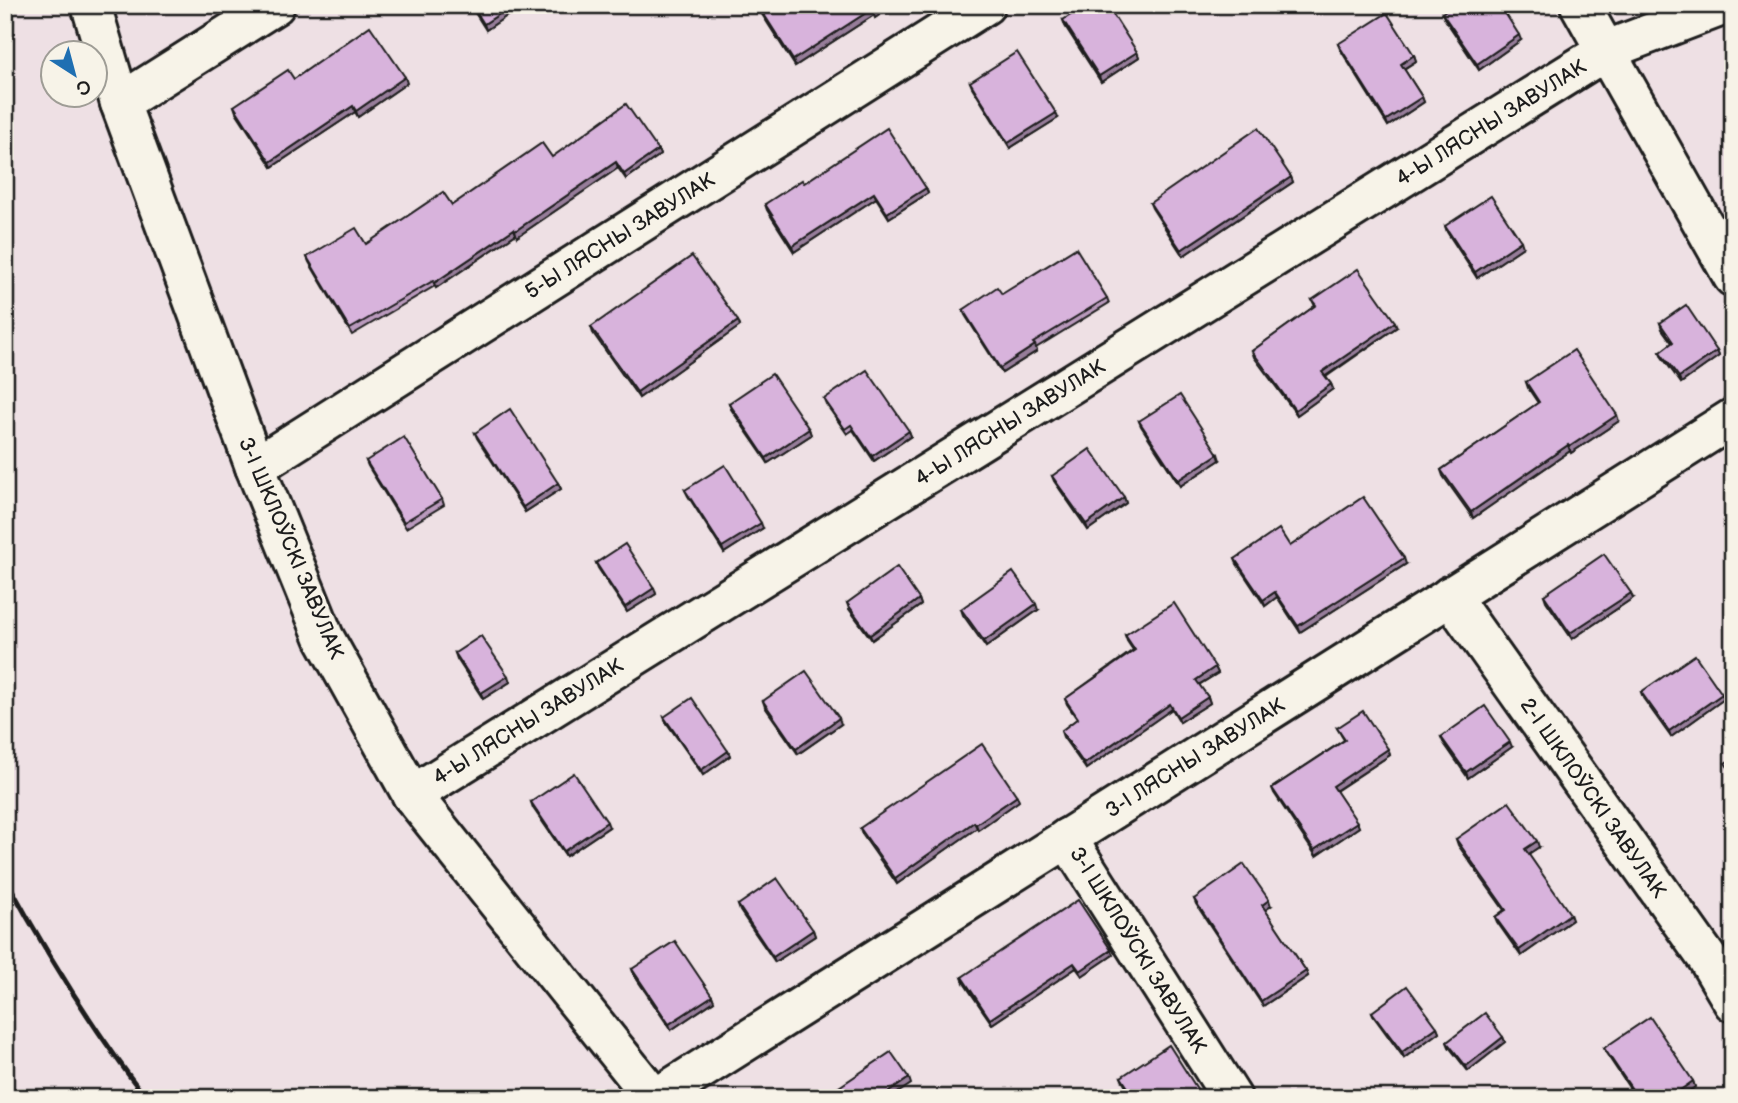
<svg xmlns="http://www.w3.org/2000/svg" width="1738" height="1103" viewBox="0 0 1738 1103" font-family="'Balsamiq Sans',sans-serif">
	<style>
		.lines { fill: none; stroke-linecap: round; stroke-linejoin: round }
		.minor-casing { stroke: #1c1c1c; stroke-width: 44 }
		.minor { stroke: #f7f3e8; stroke-width: 38 }
		.rail { stroke: #1c1c1c; stroke-width: 5 }
		.wall { fill: #ba9abd; stroke: #1c1c1c; stroke-width: 2 }
		.shaded-wall { fill: #977d9a; stroke: #1c1c1c; stroke-width: 2 }
		.building { fill: #d8b3dc; stroke: #1c1c1c; stroke-width: 2 }
		.labels { text-anchor: middle; dominant-baseline: central; stroke-width: 6; stroke-linejoin: round; paint-order: stroke }
		.street-label { font-size: 21px; fill: #1c1c1c; stroke: #f7f3e8 }
	</style>
	<rect width="100%" height="100%" fill="#eee0e4"/>
	<filter id="ink" filterUnits="userSpaceOnUse"><feTurbulence type="fractalNoise" baseFrequency=".0143" numOctaves="2"/><feDisplacementMap in="SourceGraphic" scale="14" xChannelSelector="R" yChannelSelector="G"/><feConvolveMatrix kernelMatrix="1 2 1 2 8 2 1 2 1" color-interpolation-filters="sRGB"/></filter>
	<g filter="url(#ink)">
		<g class="lines">
			<defs>
				<g id="minor">
					<polyline points="91,5 120,103 255,467 324,637 412,795 654,1098"/>
					<polyline points="1580,5 1733,277"/>
					<polyline points="120,103 275,5"/>
					<polyline points="255,467 985,5"/>
					<polyline points="1450,596 1707,958 1733,1002"/>
					<polyline points="412,795 1607,50 1725,5"/>
					<polyline points="1067,838 1232,1098"/>
					<polyline points="656,1098 1733,418"/>
				</g>
			</defs>
			<use href="#minor" class="minor-casing"/>
			<use href="#minor" class="minor"/>
			<path class="rail" d="M5,877c41,76 88,152 141,221"/>
		</g>
		<g class="wall">
			<polygon points="470,5 523,5 486,30"/>
			<polygon points="756,5 894,5 875,18 874,15 795,66"/>
			<polygon points="1442,13 1521,40 1479,70 1444,18"/>
			<polygon points="1063,20 1137,52 1139,57 1101,82 1065,26"/>
			<polygon points="1338,44 1414,55 1416,61 1404,69 1422,97 1424,102 1388,126 1340,49"/>
			<polygon points="970,82 1058,118 1010,148 972,87"/>
			<polygon points="407,83 358,117 355,112 272,167 236,112 234,106"/>
			<polygon points="658,150 660,155 626,179 618,168 517,237 516,234 436,288 435,286 352,335 309,262 307,257 366,244 452,205 552,157"/>
			<polygon points="1291,177 1293,182 1183,256 1152,208 1150,203"/>
			<polygon points="926,188 928,193 889,218 876,198 794,252 767,210 765,204"/>
			<polygon points="1445,226 1523,247 1477,278 1447,232"/>
			<polygon points="1002,294 1107,298 1109,303 1036,348 1037,351 1002,373 965,315 963,310"/>
			<polygon points="1312,300 1397,327 1326,377 1331,384 1333,389 1297,415 1254,357 1252,351 1315,306"/>
			<polygon points="738,321 740,326 639,398 593,333 591,327"/>
			<polygon points="1660,323 1717,351 1719,356 1681,383 1662,357 1660,352 1672,343 1662,329"/>
			<polygon points="1526,382 1619,421 1571,453 1570,451 1473,518 1443,476 1441,470 1538,403 1528,388"/>
			<polygon points="824,399 909,431 911,436 874,461 853,430 847,434 826,404"/>
			<polygon points="729,403 809,429 811,435 768,463 731,409"/>
			<polygon points="1139,421 1220,460 1180,486 1141,426"/>
			<polygon points="475,433 558,483 561,489 525,512 477,438"/>
			<polygon points="366,461 442,499 444,505 406,528 368,466"/>
			<polygon points="1052,476 1124,497 1126,503 1088,530 1054,481"/>
			<polygon points="685,490 763,528 724,553 688,496"/>
			<polygon points="1290,546 1406,564 1300,632 1277,597 1265,606 1237,564 1235,559"/>
			<polygon points="596,563 654,588 656,594 627,612 598,568"/>
			<polygon points="1544,595 1633,598 1572,639 1546,601"/>
			<polygon points="919,599 921,605 872,640 849,609 847,603"/>
			<polygon points="961,609 1038,610 986,647 963,615"/>
			<polygon points="1125,635 1215,667 1218,673 1199,685 1208,697 1210,703 1180,722 1172,709 1086,769 1063,737 1061,731 1077,719 1067,704 1065,699 1133,650 1127,641"/>
			<polygon points="455,653 510,682 483,699 457,659"/>
			<polygon points="1641,692 1724,699 1671,737 1643,698"/>
			<polygon points="763,701 841,724 798,754 765,707"/>
			<polygon points="664,717 728,751 730,756 703,775 666,722"/>
			<polygon points="1337,728 1388,749 1390,755 1336,791 1359,827 1316,856 1274,793 1272,788 1344,740"/>
			<polygon points="1441,737 1512,747 1468,778 1443,742"/>
			<polygon points="1019,801 978,830 977,828 897,884 862,834 860,828"/>
			<polygon points="531,802 609,827 566,856 533,808"/>
			<polygon points="1456,839 1539,847 1528,854 1572,920 1521,956 1497,922 1495,917 1504,910 1458,845"/>
			<polygon points="1194,899 1271,906 1265,910 1306,971 1308,976 1263,1006 1196,904"/>
			<polygon points="738,905 813,930 815,936 775,962 740,911"/>
			<polygon points="1113,955 1082,976 1076,968 992,1024 964,983 962,977"/>
			<polygon points="632,969 712,996 714,1001 671,1030 634,975"/>
			<polygon points="1372,1012 1437,1027 1439,1032 1404,1058 1374,1017"/>
			<polygon points="1503,1037 1505,1042 1468,1071 1449,1047 1447,1042"/>
			<polygon points="1604,1048 1693,1081 1695,1087 1679,1098 1636,1098 1606,1053"/>
			<polygon points="1121,1077 1203,1098 1133,1098 1123,1082"/>
		</g>
		<g class="shaded-wall">
			<polygon points="513,5 523,5 486,30 484,24"/>
			<polygon points="884,5 894,5 875,18 873,12"/>
			<polygon points="872,9 874,15 795,66 793,60"/>
			<polygon points="1519,35 1521,40 1479,70 1477,64"/>
			<polygon points="1137,52 1139,57 1101,82 1099,76"/>
			<polygon points="1414,55 1416,61 1403,69 1401,64"/>
			<polygon points="405,77 407,83 358,117 356,111"/>
			<polygon points="1422,97 1424,102 1388,126 1386,120"/>
			<polygon points="353,106 355,112 272,167 270,162"/>
			<polygon points="1056,113 1058,118 1010,148 1008,143"/>
			<polygon points="658,150 660,155 626,179 624,174"/>
			<polygon points="616,162 618,168 517,237 515,231"/>
			<polygon points="1291,177 1293,182 1183,256 1181,250"/>
			<polygon points="926,188 928,193 889,218 887,213"/>
			<polygon points="874,193 876,198 794,252 792,246"/>
			<polygon points="514,229 516,234 436,288 434,283"/>
			<polygon points="1521,241 1523,247 1477,278 1475,272"/>
			<polygon points="738,321 740,326 639,398 637,392"/>
			<polygon points="1395,322 1397,327 1324,377 1322,372"/>
			<polygon points="1035,345 1037,351 1002,373 1000,368"/>
			<polygon points="1717,351 1719,356 1681,383 1679,377"/>
			<polygon points="1331,384 1333,389 1297,415 1295,410"/>
			<polygon points="1617,415 1619,421 1571,453 1569,447"/>
			<polygon points="809,429 811,435 768,463 766,458"/>
			<polygon points="909,431 911,436 874,461 872,456"/>
			<polygon points="1568,445 1570,451 1473,518 1471,512"/>
			<polygon points="1218,454 1220,460 1180,486 1178,480"/>
			<polygon points="558,483 561,489 525,512 523,507"/>
			<polygon points="1124,497 1126,503 1088,530 1086,524"/>
			<polygon points="761,523 763,528 724,553 722,547"/>
			<polygon points="1404,558 1406,564 1300,632 1298,626"/>
			<polygon points="654,588 656,594 627,612 625,607"/>
			<polygon points="1275,592 1277,597 1265,606 1263,600"/>
			<polygon points="1631,593 1633,598 1572,639 1570,633"/>
			<polygon points="919,599 921,605 872,640 870,635"/>
			<polygon points="1036,604 1038,610 986,647 984,641"/>
			<polygon points="1215,667 1218,673 1198,685 1196,680"/>
			<polygon points="508,676 510,682 483,699 481,693"/>
			<polygon points="1722,694 1724,699 1671,737 1669,731"/>
			<polygon points="1208,697 1210,703 1180,722 1178,717"/>
			<polygon points="1170,704 1172,709 1086,769 1084,764"/>
			<polygon points="839,718 841,724 798,754 796,749"/>
			<polygon points="1510,742 1512,747 1468,778 1466,772"/>
			<polygon points="1388,749 1390,755 1335,791 1333,786"/>
			<polygon points="728,751 730,756 703,775 701,770"/>
			<polygon points="1017,796 1019,801 978,830 976,824"/>
			<polygon points="607,822 609,827 566,856 564,851"/>
			<polygon points="974,822 977,828 897,884 895,878"/>
			<polygon points="1357,822 1359,827 1316,856 1314,850"/>
			<polygon points="1537,841 1539,847 1527,855 1525,849"/>
			<polygon points="1269,900 1271,906 1264,911 1262,905"/>
			<polygon points="1570,914 1572,920 1521,956 1519,950"/>
			<polygon points="813,930 815,936 775,962 773,957"/>
			<polygon points="1111,950 1113,955 1082,976 1080,971"/>
			<polygon points="1074,963 1076,968 992,1024 990,1019"/>
			<polygon points="1306,971 1308,976 1263,1006 1261,1001"/>
			<polygon points="712,996 714,1001 671,1030 669,1024"/>
			<polygon points="1437,1027 1439,1032 1404,1058 1402,1052"/>
			<polygon points="1503,1037 1505,1042 1468,1071 1466,1066"/>
			<polygon points="909,1078 911,1084 890,1098 880,1098"/>
			<polygon points="1693,1081 1695,1087 1679,1098 1669,1098"/>
		</g>
		<g class="building">
			<polygon points="472,5 513,5 484,24"/>
			<polygon points="758,5 884,5 873,12 872,9 793,60"/>
			<polygon points="1086,5 1107,5 1137,52 1099,76 1063,20"/>
			<polygon points="1453,5 1500,5 1519,35 1477,64 1442,13"/>
			<polygon points="1387,13 1414,55 1401,64 1422,97 1386,120 1338,44"/>
			<polygon points="370,26 405,77 356,111 353,106 270,162 234,106 288,70 294,79"/>
			<polygon points="1017,52 1056,113 1008,143 970,82"/>
			<polygon points="626,104 658,150 624,174 616,162 515,231 514,229 434,283 433,281 350,329 307,257 356,228 366,244 443,192 452,205 542,143 552,157"/>
			<polygon points="887,128 926,188 887,213 874,193 792,246 765,204 802,180 804,183"/>
			<polygon points="1258,128 1291,177 1181,250 1150,203"/>
			<polygon points="1491,196 1521,241 1475,272 1445,226"/>
			<polygon points="1076,248 1107,298 1033,343 1035,345 1000,368 963,310 997,287 1002,294"/>
			<polygon points="692,256 738,321 637,392 591,327"/>
			<polygon points="1358,269 1395,322 1322,372 1331,384 1295,410 1252,351 1316,305 1312,300"/>
			<polygon points="1686,305 1717,351 1679,377 1660,352 1673,342 1660,323"/>
			<polygon points="1574,350 1617,415 1569,447 1568,445 1471,512 1441,470 1539,402 1526,382"/>
			<polygon points="867,370 909,431 872,456 851,425 845,429 824,399"/>
			<polygon points="772,374 809,429 766,458 729,403"/>
			<polygon points="1180,395 1218,454 1178,480 1139,421"/>
			<polygon points="510,409 558,483 523,507 475,433"/>
			<polygon points="404,437 442,499 404,522 366,461"/>
			<polygon points="1090,449 1124,497 1086,524 1052,476"/>
			<polygon points="725,465 761,523 722,547 685,490"/>
			<polygon points="1733,486 1733,502 1726,491"/>
			<polygon points="1363,497 1404,558 1298,626 1275,592 1263,600 1235,559 1279,529 1290,546"/>
			<polygon points="625,544 654,588 625,607 596,563"/>
			<polygon points="1604,554 1631,593 1570,633 1544,595"/>
			<polygon points="897,567 919,599 870,635 847,603"/>
			<polygon points="1013,572 1036,604 984,641 961,609"/>
			<polygon points="1174,603 1215,667 1196,680 1208,697 1178,717 1170,704 1084,764 1061,731 1078,718 1065,699 1135,650 1125,635"/>
			<polygon points="481,636 508,676 481,693 455,653"/>
			<polygon points="1695,655 1722,694 1669,731 1641,692"/>
			<polygon points="806,671 839,718 796,749 763,701"/>
			<polygon points="692,698 728,751 701,770 664,717"/>
			<polygon points="1485,706 1510,742 1466,772 1441,737"/>
			<polygon points="1363,711 1388,749 1333,786 1357,822 1314,850 1272,788 1345,740 1337,728"/>
			<polygon points="982,744 1017,796 976,824 974,822 895,878 860,828"/>
			<polygon points="1733,758 1733,774 1725,763"/>
			<polygon points="574,773 607,822 564,851 531,802"/>
			<polygon points="1509,802 1537,841 1525,849 1570,914 1519,950 1495,917 1506,910 1456,839"/>
			<polygon points="1244,864 1269,900 1262,905 1306,971 1261,1001 1194,899"/>
			<polygon points="777,878 813,930 773,957 738,905"/>
			<polygon points="1078,900 1111,950 1080,971 1074,963 990,1019 962,977"/>
			<polygon points="675,941 712,996 669,1024 632,969"/>
			<polygon points="1407,986 1437,1027 1402,1052 1372,1012"/>
			<polygon points="1485,1013 1503,1037 1466,1066 1447,1042"/>
			<polygon points="1650,1017 1693,1081 1669,1098 1638,1098 1604,1048"/>
			<polygon points="1169,1045 1203,1098 1135,1098 1121,1077"/>
			<polygon points="891,1052 909,1078 880,1098 842,1098 836,1089"/>
		</g>
	</g>
	<g class="labels">
		<g class="street-label">
			<text transform="translate(1491 123) rotate(-32)">4-Ы ЛЯСНЫ ЗАВУЛАК</text>
			<text transform="translate(620 236) rotate(-32)">5-Ы ЛЯСНЫ ЗАВУЛАК</text>
			<text transform="translate(1010 423) rotate(-32)">4-Ы ЛЯСНЫ ЗАВУЛАК</text>
			<text transform="translate(291 548) rotate(67)">3-І ШКЛОЎСКІ ЗАВУЛАК</text>
			<text transform="translate(528 722) rotate(-32)">4-Ы ЛЯСНЫ ЗАВУЛАК</text>
			<text transform="translate(1195 758) rotate(-32)">3-І ЛЯСНЫ ЗАВУЛАК</text>
			<text transform="translate(1593 798) rotate(55)">2-І ШКЛОЎСКІ ЗАВУЛАК</text>
			<text transform="translate(1138 950) rotate(58)">3-І ШКЛОЎСКІ ЗАВУЛАК</text>
		</g>
	</g>
	<rect width="1738" height="1103" fill="none" stroke="#f7f3e8" stroke-width="28"/>
	<rect x="14" y="14" width="1710" height="1075" fill="none" stroke="#1c1c1c" stroke-width="2.5" filter="url(#ink)"/>
	<g transform="translate(74 74) rotate(144)"><circle r="33" fill="#f7f3e8" stroke="#9f9d96" stroke-width="2"/>
	<path d="M0-5L12 26L0 18L-12 26Z" fill="#1f6fb2"/>
	<text y="-10" font-size="19" font-weight="bold" text-anchor="middle" fill="#1c1c1c">С</text>
	</g>
</svg>
